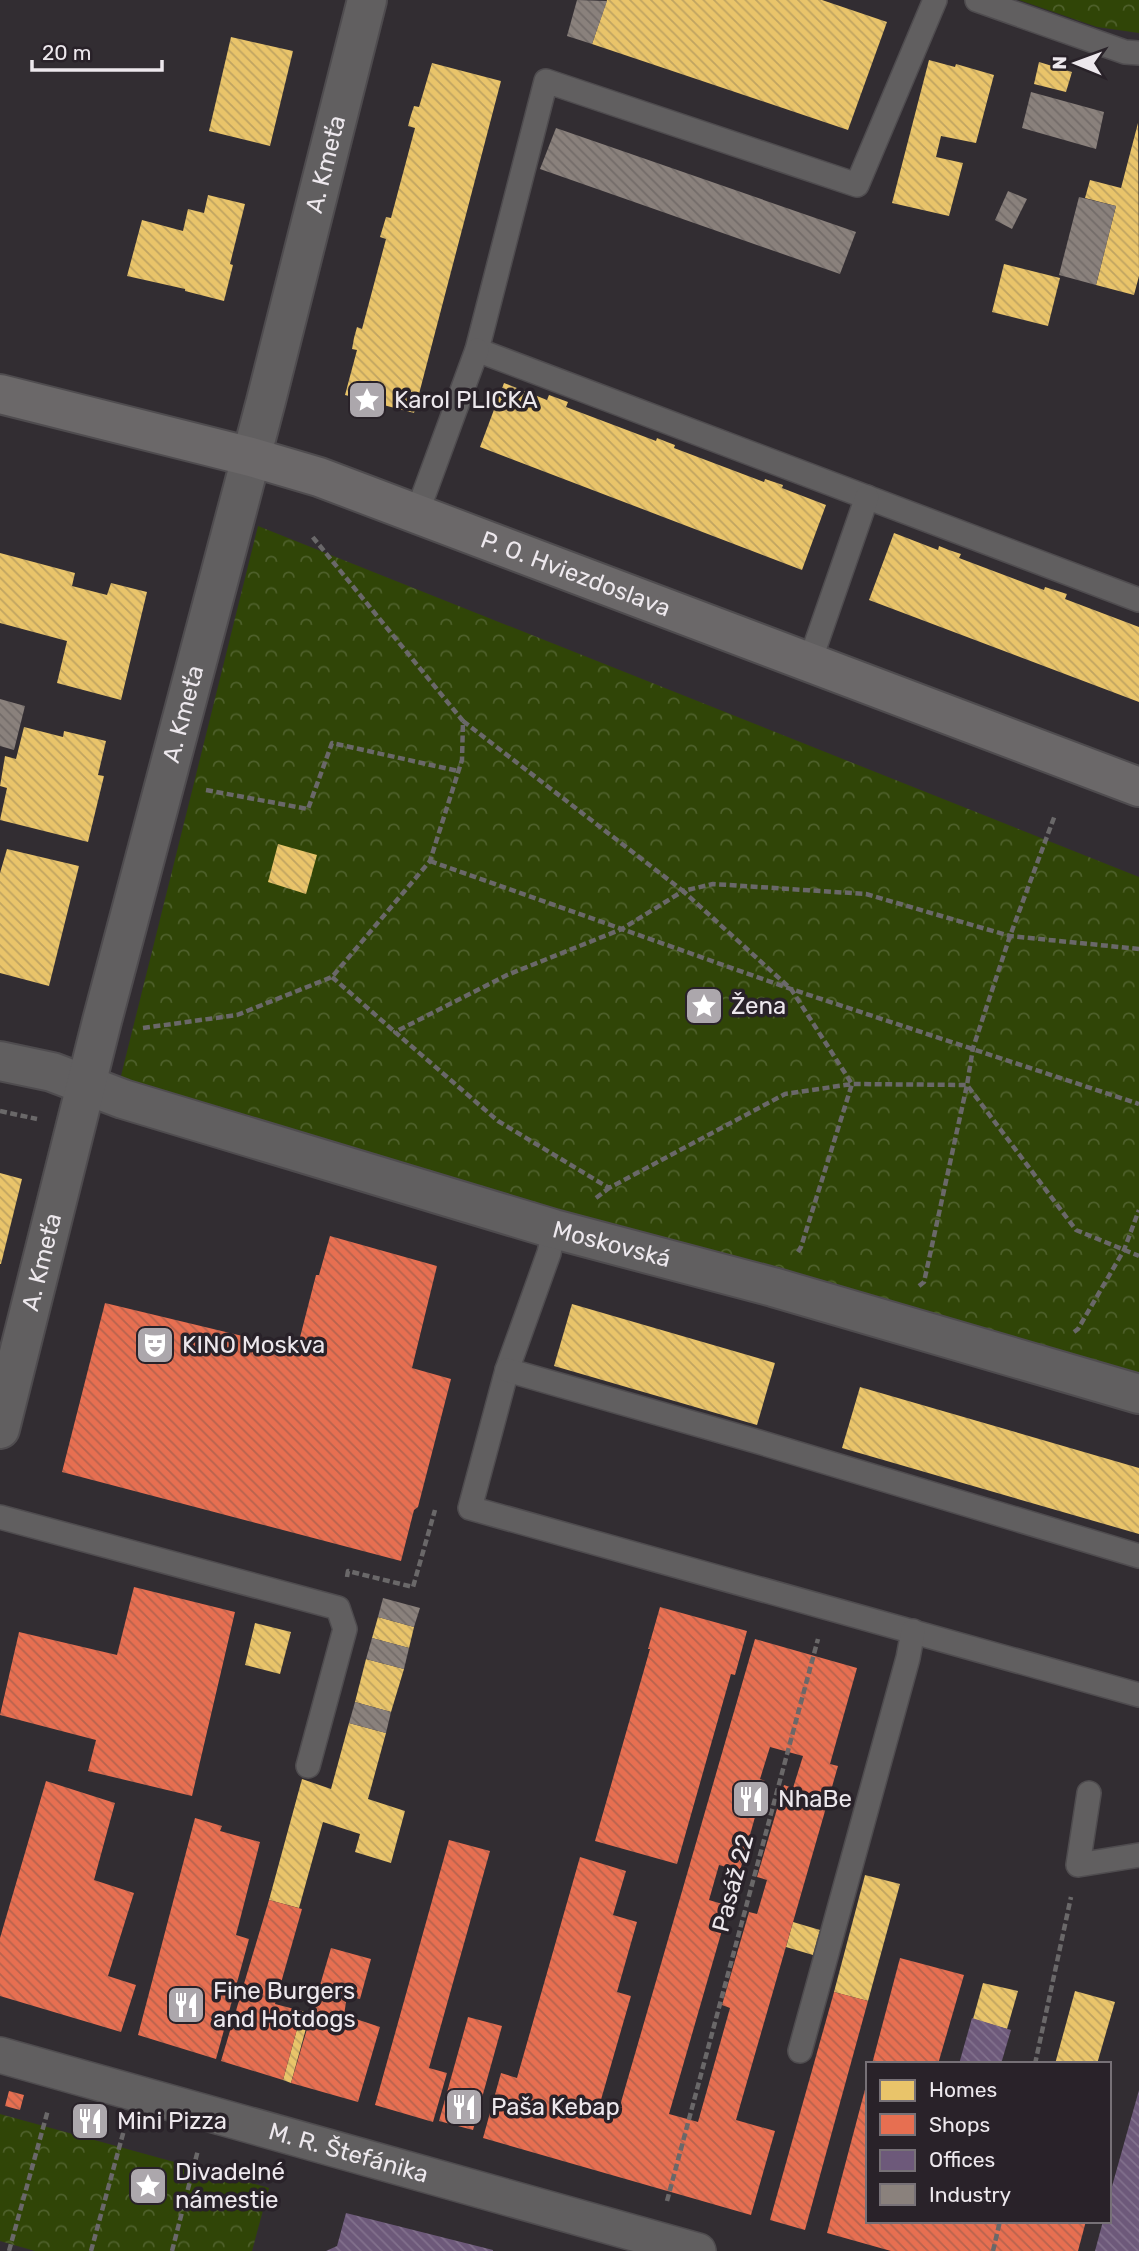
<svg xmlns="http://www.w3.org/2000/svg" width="1139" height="2251" viewBox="0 0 1139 2251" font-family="Rubik,sans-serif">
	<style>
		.park { fill: url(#park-crowns) }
		.homes { fill: url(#homes-back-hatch) }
		.shops { fill: url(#shops-back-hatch); fill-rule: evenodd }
		.offices { fill: url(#offices-back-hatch) }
		.industry { fill: url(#industry-back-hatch) }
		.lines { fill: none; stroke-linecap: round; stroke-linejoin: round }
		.service-casing { stroke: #4f4c4f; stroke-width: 26 }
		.pedestrian-casing { stroke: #4f4c4f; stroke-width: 38 }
		.minor-casing { stroke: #4f4c4f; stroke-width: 42 }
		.primary-casing { stroke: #4f4c4f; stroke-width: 42 }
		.path { stroke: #6a6869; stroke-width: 4.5; stroke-dasharray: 7 3.5; stroke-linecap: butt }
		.service { stroke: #615f60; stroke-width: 23 }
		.pedestrian { stroke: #615f60; stroke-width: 35 }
		.minor { stroke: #615f60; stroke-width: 38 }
		.primary { stroke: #6b6869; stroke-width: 38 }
		.labels { text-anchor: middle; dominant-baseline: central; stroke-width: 7; stroke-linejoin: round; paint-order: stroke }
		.street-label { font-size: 24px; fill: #ede8ed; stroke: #292229 }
		.poi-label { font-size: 24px; fill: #ede8ed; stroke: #292229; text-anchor: start }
	</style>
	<defs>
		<pattern id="park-crowns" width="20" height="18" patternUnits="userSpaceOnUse" patternTransform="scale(1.75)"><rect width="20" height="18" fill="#304507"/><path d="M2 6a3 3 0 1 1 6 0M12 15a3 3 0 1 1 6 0" fill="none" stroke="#4e602b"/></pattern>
		<pattern id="homes-back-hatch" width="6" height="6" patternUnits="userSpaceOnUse" patternTransform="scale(1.75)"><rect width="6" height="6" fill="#e9c46a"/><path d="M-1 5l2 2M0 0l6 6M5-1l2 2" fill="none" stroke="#c0a461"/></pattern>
		<pattern id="shops-back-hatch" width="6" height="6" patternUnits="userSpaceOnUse" patternTransform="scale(1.75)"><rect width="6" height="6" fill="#e76f51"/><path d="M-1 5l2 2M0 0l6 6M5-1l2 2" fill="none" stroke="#b7634e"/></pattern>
		<pattern id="offices-back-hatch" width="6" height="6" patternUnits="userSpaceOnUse" patternTransform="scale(1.75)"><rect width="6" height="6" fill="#6d597a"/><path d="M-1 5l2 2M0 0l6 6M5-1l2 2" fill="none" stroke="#82718d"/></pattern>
		<pattern id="industry-back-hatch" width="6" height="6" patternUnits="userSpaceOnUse" patternTransform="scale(1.75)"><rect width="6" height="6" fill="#8a817c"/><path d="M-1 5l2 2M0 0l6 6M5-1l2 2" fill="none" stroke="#736c69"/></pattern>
	</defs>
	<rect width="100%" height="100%" fill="#322d32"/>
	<g class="park">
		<polygon points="1019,0 1139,0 1139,33 1097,27"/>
		<polygon points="258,526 1139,877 1139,1385 117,1092"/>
		<polygon points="0,2114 269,2188 252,2251 35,2251 0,2241"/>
	</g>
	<g class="homes">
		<polygon points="607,0 822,0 887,22 848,130 592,44"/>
		<polygon points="231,37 293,51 270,146 209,131"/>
		<polygon points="929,60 955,67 956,64 994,75 976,143 941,136 936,157 963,163 949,216 892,203"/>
		<polygon points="1039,62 1072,72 1066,92 1034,84"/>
		<polygon points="432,63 501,81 414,413 345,395 357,350 352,349 354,338 357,327 362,329 386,239 380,237 386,217 391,218 415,128 408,126 411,115 414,106 419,107"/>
		<polygon points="1138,123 1139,276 1134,295 1096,285 1116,206 1085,198 1090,180 1121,188"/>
		<polygon points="208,195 245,204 230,264 233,265 224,301 185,291 185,289 127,276 142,220 183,231 188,209 204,213"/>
		<polygon points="1004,264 1060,278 1048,326 992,312"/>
		<polygon points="504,383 547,400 549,395 568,402 566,407 656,441 657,438 667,442 675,445 674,448 764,482 765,479 783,485 782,488 826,505 802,570 480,447"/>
		<polygon points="894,533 938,550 939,546 949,550 961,554 959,558 1044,590 1045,587 1067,594 1065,599 1139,627 1139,702 869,600"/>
		<polygon points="0,553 75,573 72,586 107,595 111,583 147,592 121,700 57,683 67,641 0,623"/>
		<polygon points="24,727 63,737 64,731 106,741 98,775 104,776 88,842 0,820 7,788 0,786 5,756 16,759"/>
		<polygon points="278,844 317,855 306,894 268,882"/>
		<polygon points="7,849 79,866 49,986 0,973 0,873"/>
		<polygon points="0,1173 22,1179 1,1264 0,1264"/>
		<polygon points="572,1304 775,1363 757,1425 554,1366"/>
		<polygon points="860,1387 1139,1468 1139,1534 842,1448"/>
		<polygon points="378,1617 414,1627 409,1648 372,1638"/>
		<polygon points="255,1623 291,1632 280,1674 245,1665"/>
		<polygon points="366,1659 404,1669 391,1712 355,1702"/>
		<polygon points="349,1723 386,1733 368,1799 405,1811 391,1863 355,1852 360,1834 323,1822 299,1908 269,1900 302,1779 331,1789"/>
		<polygon points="865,1875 900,1884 868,2001 834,1992"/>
		<polygon points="793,1922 820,1930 813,1955 786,1947"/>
		<polygon points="983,1983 1018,1991 1007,2029 973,2019"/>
		<polygon points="1075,1991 1115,2002 1097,2064 1055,2064"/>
		<polygon points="302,2011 310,2014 291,2083 283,2080"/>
	</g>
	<g class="shops">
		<polygon points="330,1236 437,1266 412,1368 451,1379 418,1507 414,1510 401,1561 62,1472 105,1303 297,1349 316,1275 319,1275"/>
		<polygon points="134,1587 235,1612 192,1796 88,1771 96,1740 0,1715 19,1632 117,1655"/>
		<polygon points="660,1607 747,1631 735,1675 731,1674 677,1864 595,1841 650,1649 648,1649"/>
		<path d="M755,1639l102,29 -27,96 8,2 -102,354 39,11 -24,84 -268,-77 18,-65 16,5 63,-221 46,14 -13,44 24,7 -20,70 14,4 -33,114 19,6zM770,1747l33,9 -10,32 -9,-3 -27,92 10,3 -10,34 -8,-2 -27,93 8,3 -32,114 -29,-8 60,-208 -20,-6 10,-35 21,6 25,-90 -5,-2z"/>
		<polygon points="46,1781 115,1803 94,1880 134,1893 108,1976 136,1985 121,2032 0,1996 0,1938"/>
		<polygon points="195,1818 222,1826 220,1831 260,1842 236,1935 249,1939 216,2059 138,2035"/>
		<polygon points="449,1840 490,1851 429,2068 447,2073 433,2122 375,2105"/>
		<polygon points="269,1900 302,1909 275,2004 302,2011 283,2080 221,2061"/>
		<polygon points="331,1948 371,1959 360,1999 347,1996 344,2015 380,2027 358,2102 291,2083"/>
		<polygon points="900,1958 964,1975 938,2064 872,2064"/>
		<polygon points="834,1992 868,2001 805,2230 770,2220"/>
		<polygon points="468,2017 502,2026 473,2130 439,2121"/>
		<polygon points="867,2082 868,2221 1086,2221 1078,2251 891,2251 827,2233"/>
		<polygon points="9,2091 24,2095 20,2110 5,2106"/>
		<polygon points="84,2111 100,2116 96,2130 81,2126"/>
	</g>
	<g class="offices">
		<polygon points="972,2018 1011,2030 1001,2064 959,2064"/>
		<polygon points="1139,2090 1139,2251 1095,2251 1103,2221 1109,2221 1109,2197"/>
		<polygon points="346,2213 493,2250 493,2251 326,2251 337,2246"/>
	</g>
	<g class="industry">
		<polygon points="577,0 607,1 592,44 567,36"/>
		<polygon points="1031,92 1104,112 1096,149 1022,128"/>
		<polygon points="556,128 856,232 840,274 540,169"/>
		<polygon points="1008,191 1027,199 1012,229 995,220"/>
		<polygon points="1079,197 1116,206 1096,285 1059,275"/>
		<polygon points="0,699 25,706 14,750 0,746"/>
		<polygon points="383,1598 420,1608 414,1627 378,1617"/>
		<polygon points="372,1638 409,1648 404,1669 366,1659"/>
		<polygon points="355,1702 391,1712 386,1733 349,1723"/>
	</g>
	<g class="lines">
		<defs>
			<g id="service">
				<polyline points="935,0 857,185 546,81 477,350 1139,600"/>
				<polyline points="977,0 1125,52 1139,53"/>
				<polyline points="417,513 477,350"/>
				<polyline points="810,661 867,497"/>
				<polyline points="554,1229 549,1253 507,1370 470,1508 1139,1695"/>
				<polyline points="507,1370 759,1442 1139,1556"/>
				<polyline points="0,1517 338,1608 345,1629 308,1766"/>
				<polyline points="1089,1793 1078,1865 1139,1855"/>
				<polyline points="800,2051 908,1658 913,1631"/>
			</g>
			<g id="pedestrian">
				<path id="s1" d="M0,2055l698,196"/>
			</g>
			<g id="minor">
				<path id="s2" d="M0,1061l52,11 71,27 431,130 219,58 366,107"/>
				<path id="s3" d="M0,1429l102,-408 164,-620 101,-401"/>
			</g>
			<g id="primary">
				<path id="s4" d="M0,394l251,63 68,20 820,310"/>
			</g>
		</defs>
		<use href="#service" class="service-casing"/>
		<use href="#pedestrian" class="pedestrian-casing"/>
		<use href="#minor" class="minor-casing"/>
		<use href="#primary" class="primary-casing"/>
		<g class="path">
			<polyline points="463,721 683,891 713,884 866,894 1010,936 1139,949"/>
			<polyline points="206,790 308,809 332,743 458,771"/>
			<polyline points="430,861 791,989 1139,1104"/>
			<polyline points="332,977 395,1032"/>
			<polyline points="143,1028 237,1015 332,977 430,861 462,760 463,721 311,535"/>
			<polyline points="0,1111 37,1119"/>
			<polyline points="596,1198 609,1188"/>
			<polyline points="798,1252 801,1247 852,1084 791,989 683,891 622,929 507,975 395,1032 498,1121 609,1188 785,1094 852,1084 967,1085 1076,1230 1139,1256"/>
			<polyline points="919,1286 924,1282 967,1085 973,1048 1010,936 1055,815"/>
			<polyline points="1074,1332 1078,1329 1124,1250 1139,1210"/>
			<polyline points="347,1577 348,1571 413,1587 435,1510"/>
			<polyline points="1035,2064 1071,1897"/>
			<polyline points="667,2201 818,1639"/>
			<polyline points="9,2251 48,2110"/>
			<polyline points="91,2251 124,2130"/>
			<polyline points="172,2251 198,2150"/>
			<polyline points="993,2251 1000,2221"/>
		</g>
		<use href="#service" class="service"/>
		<use href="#pedestrian" class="pedestrian"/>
		<use href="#minor" class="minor"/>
		<use href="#primary" class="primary"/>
	</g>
	<defs>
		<symbol id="sight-square" viewBox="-11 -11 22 22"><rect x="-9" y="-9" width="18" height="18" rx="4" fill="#aca7ac" stroke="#292229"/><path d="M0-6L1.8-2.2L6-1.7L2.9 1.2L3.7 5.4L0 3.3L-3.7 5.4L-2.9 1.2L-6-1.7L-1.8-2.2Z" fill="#fff"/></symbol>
		<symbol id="theatre-square" viewBox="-11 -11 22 22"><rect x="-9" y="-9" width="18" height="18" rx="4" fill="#aca7ac" stroke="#292229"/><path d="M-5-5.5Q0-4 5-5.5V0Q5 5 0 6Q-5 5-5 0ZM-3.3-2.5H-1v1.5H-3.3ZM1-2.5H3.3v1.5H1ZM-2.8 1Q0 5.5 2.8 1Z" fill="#fff"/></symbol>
		<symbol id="restaurant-square" viewBox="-11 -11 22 22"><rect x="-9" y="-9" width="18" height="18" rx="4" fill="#aca7ac" stroke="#292229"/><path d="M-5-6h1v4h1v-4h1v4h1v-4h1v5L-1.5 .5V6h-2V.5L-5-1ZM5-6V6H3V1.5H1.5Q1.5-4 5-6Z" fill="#fff"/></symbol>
	</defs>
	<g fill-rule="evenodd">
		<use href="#sight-square" x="345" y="378" width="44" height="44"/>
		<use href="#sight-square" x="682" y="984" width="44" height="44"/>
		<use href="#theatre-square" x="133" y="1323" width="44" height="44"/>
		<use href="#restaurant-square" x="729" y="1777" width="44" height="44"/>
		<use href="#restaurant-square" x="164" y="1983" width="44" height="44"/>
		<use href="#restaurant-square" x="442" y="2085" width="44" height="44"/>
		<use href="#restaurant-square" x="68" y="2099" width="44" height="44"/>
		<use href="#sight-square" x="126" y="2164" width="44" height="44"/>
	</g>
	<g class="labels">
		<g class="street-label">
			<text stroke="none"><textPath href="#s3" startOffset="1306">A. Kmeťa</textPath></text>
			<text stroke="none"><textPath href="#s4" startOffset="604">P. O. Hviezdoslava</textPath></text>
			<text stroke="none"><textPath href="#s3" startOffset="738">A. Kmeťa</textPath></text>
			<text stroke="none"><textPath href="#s2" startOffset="639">Moskovská</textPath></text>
			<text stroke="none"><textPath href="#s3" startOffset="172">A. Kmeťa</textPath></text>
			<text transform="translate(733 1883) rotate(-75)">Pasáž 22</text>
			<text stroke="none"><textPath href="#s1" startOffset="362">M. R. Štefánika</textPath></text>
		</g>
		<g class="poi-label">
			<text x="394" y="400">Karol PLICKA</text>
			<text x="731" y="1006">Žena</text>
			<text x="182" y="1345">KINO Moskva</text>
			<text x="778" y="1799">NhaBe</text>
			<text x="213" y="1991">Fine Burgers<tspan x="213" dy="28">and Hotdogs</tspan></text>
			<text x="491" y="2107">Paša Kebap</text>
			<text x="117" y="2121">Mini Pizza</text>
			<text x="175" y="2172">Divadelné<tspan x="175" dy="28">námestie</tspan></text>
		</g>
	</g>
	<rect x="866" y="2062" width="245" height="161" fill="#292229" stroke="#777177" stroke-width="2"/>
	<rect x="880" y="2080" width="35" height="21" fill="#e9c46a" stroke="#777177" stroke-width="2"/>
	<text x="929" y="2097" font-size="21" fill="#ede8ed">Homes</text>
	<rect x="880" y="2114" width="35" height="21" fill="#e76f51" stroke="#777177" stroke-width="2"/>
	<text x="929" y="2132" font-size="21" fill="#ede8ed">Shops</text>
	<rect x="880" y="2150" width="35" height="21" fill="#6d597a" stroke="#777177" stroke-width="2"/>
	<text x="929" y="2167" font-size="21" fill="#ede8ed">Offices</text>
	<rect x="880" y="2184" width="35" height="21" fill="#8a817c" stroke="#777177" stroke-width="2"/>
	<text x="929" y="2202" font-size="21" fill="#ede8ed">Industry</text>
	<g transform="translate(1076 63) rotate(271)" stroke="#292229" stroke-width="5" paint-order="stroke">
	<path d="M0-5L12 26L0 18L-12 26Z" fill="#ede8ed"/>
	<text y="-10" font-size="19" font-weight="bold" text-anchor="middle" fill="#ede8ed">N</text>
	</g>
	<path d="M32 60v10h130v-10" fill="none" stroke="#ede8ed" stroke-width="3.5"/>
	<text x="42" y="60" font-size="21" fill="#ede8ed" stroke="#292229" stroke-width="5" paint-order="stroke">20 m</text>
</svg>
